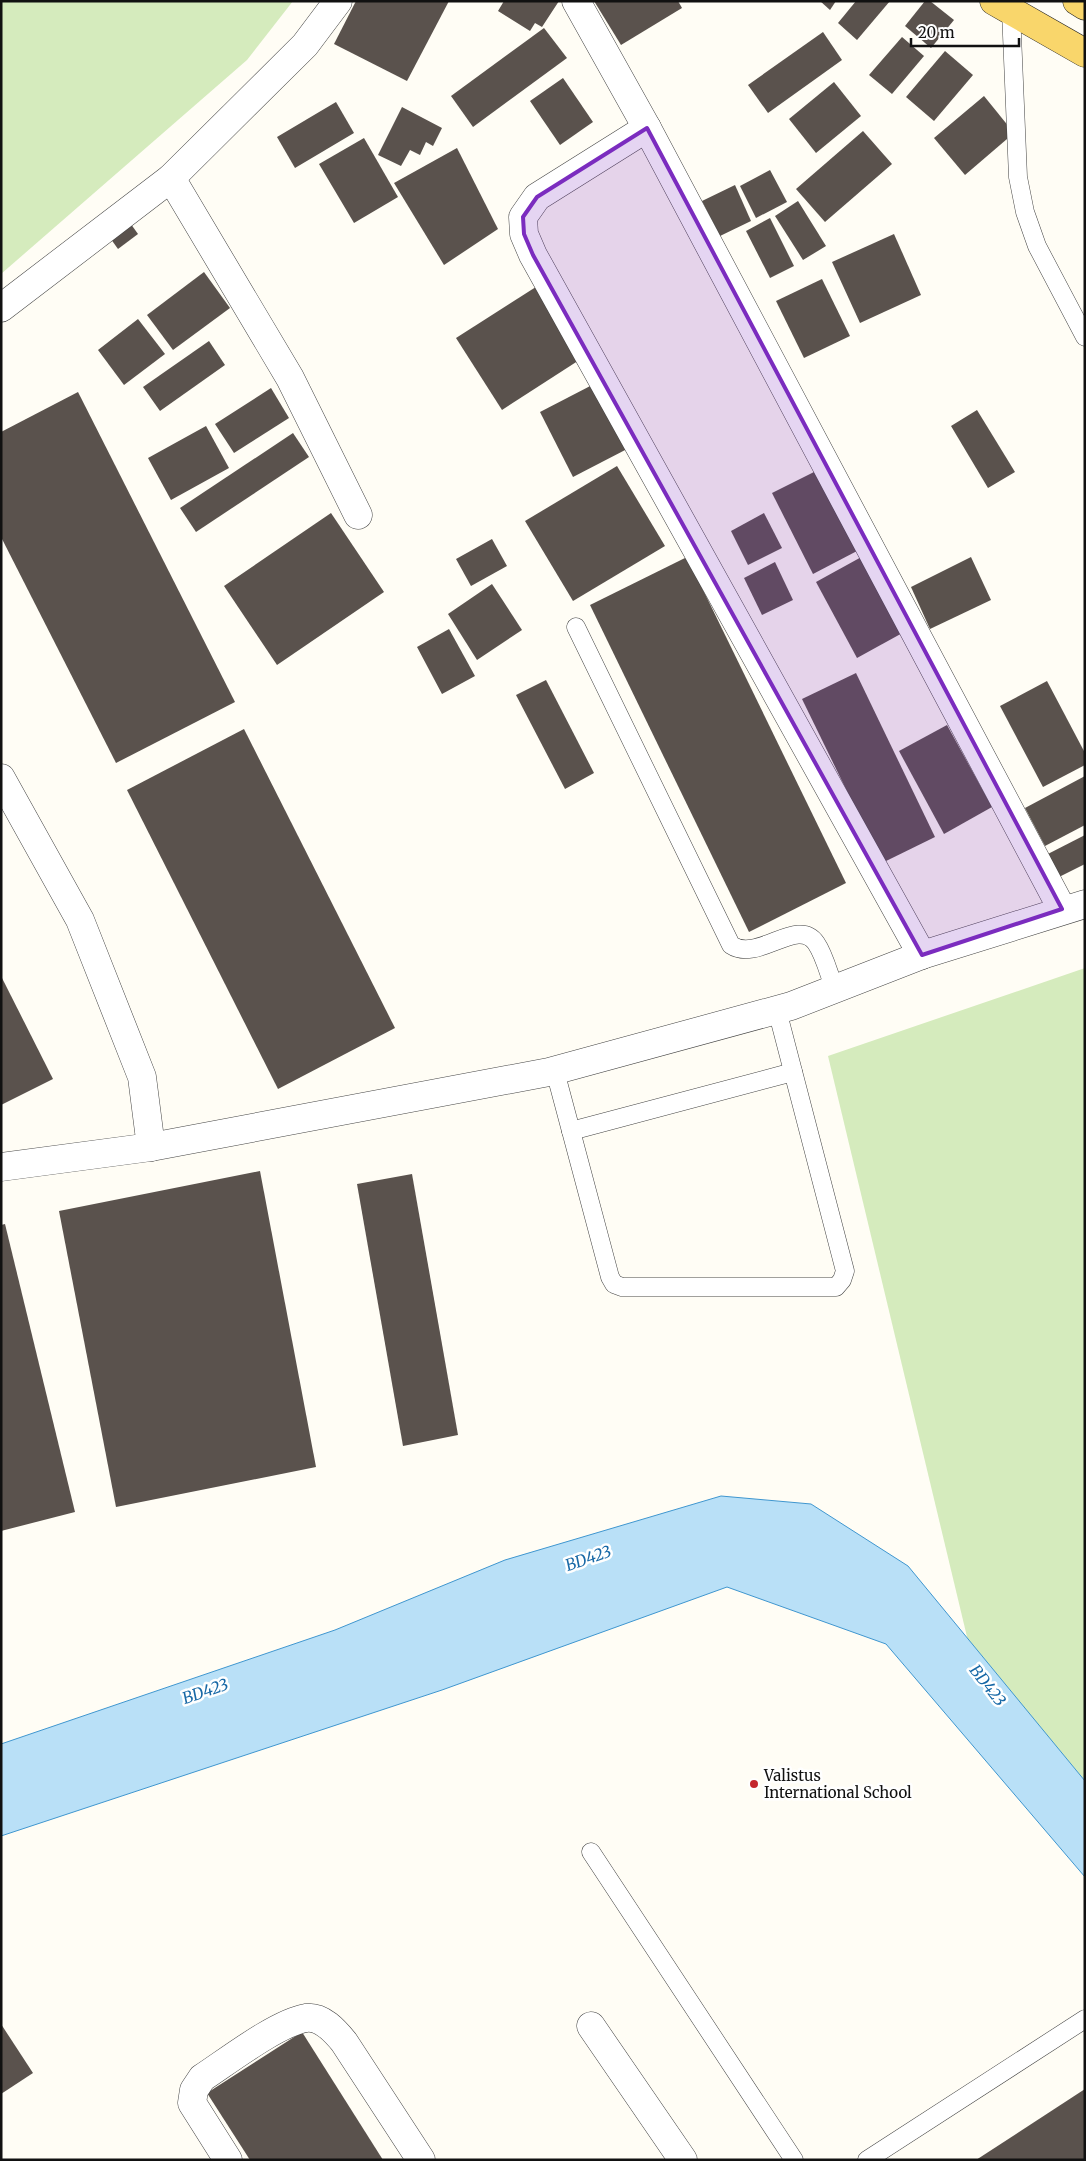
<svg xmlns="http://www.w3.org/2000/svg" width="1086" height="2161" viewBox="0 0 1086 2161" font-family="Merriweather,serif">
	<style>
		.green { fill: #d5ebbd }
		.water { fill: #b9e0f7; stroke: #3f96cf }
		.building { fill: #5a524d }
		.lines { fill: none; stroke-linecap: round; stroke-linejoin: round }
		.lane-casing { stroke: #444; stroke-width: 19 }
		.street-casing { stroke: #444; stroke-width: 29 }
		.primary-casing { stroke: #222; stroke-width: 29 }
		.lane { stroke: #fff; stroke-width: 18 }
		.street { stroke: #fff; stroke-width: 28 }
		.primary { stroke: #f9d66b; stroke-width: 28 }
		.marked { fill: #7b2cbf; fill-opacity: 0.2; stroke: #7b2cbf; stroke-width: 4; stroke-linejoin: round }
		.poi-dot { fill: #c4262e; stroke: #fff; stroke-width: 2 }
		.labels { text-anchor: middle; dominant-baseline: central; stroke-width: 5; stroke-linejoin: round; paint-order: stroke }
		.poi-label { font-size: 15px; fill: #111; stroke: #fff; text-anchor: start }
		.water-label { font-size: 16px; font-style: italic; fill: #1768a6; stroke: #fff }
	</style>
	<rect width="100%" height="100%" fill="#fffdf5"/>
	<g class="green">
		<polygon points="1,1 293,1 247,60 1,274"/>
		<polygon points="1085,968 1085,1781 968,1641 828,1056"/>
	</g>
	<polygon class="water" points="721,1496 811,1504 908,1566 1085,1781 1085,1877 886,1644 727,1587 442,1690 1,1836 1,1744 335,1630 505,1560"/>
	<g class="building">
		<polygon points="356,1 449,1 407,81 334,44"/>
		<polygon points="504,1 559,1 542,27 535,23 530,31 498,11"/>
		<polygon points="594,1 678,1 682,8 621,45"/>
		<polygon points="820,1 836,1 830,10"/>
		<polygon points="856,1 890,1 857,40 838,23"/>
		<polygon points="925,1 930,1 954,20 931,48 905,26"/>
		<polygon points="544,28 567,58 473,127 451,96"/>
		<polygon points="823,32 842,60 768,113 748,85"/>
		<polygon points="902,37 924,56 892,94 869,75"/>
		<polygon points="945,51 973,75 934,121 906,97"/>
		<polygon points="563,78 593,122 560,145 530,101"/>
		<polygon points="834,82 861,116 816,153 789,119"/>
		<polygon points="984,96 1014,133 965,175 934,138"/>
		<polygon points="336,102 354,133 295,168 277,137"/>
		<polygon points="402,107 442,128 433,146 426,142 420,155 410,150 401,166 378,155"/>
		<polygon points="863,131 892,164 825,222 796,189"/>
		<polygon points="364,138 398,197 354,223 319,164"/>
		<polygon points="457,148 498,229 444,265 394,183"/>
		<polygon points="770,170 787,202 756,218 740,186"/>
		<polygon points="735,185 751,221 720,236 702,201"/>
		<polygon points="798,201 826,246 803,260 775,216"/>
		<polygon points="770,218 794,266 770,278 746,231"/>
		<polygon points="128,220 138,234 118,249 108,235"/>
		<polygon points="894,234 921,295 860,323 832,262"/>
		<polygon points="204,272 230,308 173,350 147,315"/>
		<polygon points="822,279 850,336 804,358 776,301"/>
		<polygon points="539,285 584,357 502,410 456,338"/>
		<polygon points="138,319 165,354 124,385 98,350"/>
		<polygon points="209,341 225,365 160,411 143,387"/>
		<polygon points="596,383 629,448 573,477 540,412"/>
		<polygon points="271,388 289,418 234,453 215,424"/>
		<polygon points="78,392 235,702 116,763 1,537 1,432"/>
		<polygon points="977,410 1015,472 988,488 951,426"/>
		<polygon points="206,426 229,468 171,500 148,458"/>
		<polygon points="293,433 309,457 196,532 180,508"/>
		<polygon points="617,466 665,546 573,601 525,521"/>
		<polygon points="816,471 857,551 813,574 772,493"/>
		<polygon points="331,513 384,592 277,665 224,586"/>
		<polygon points="764,513 782,548 748,565 731,531"/>
		<polygon points="492,539 507,566 471,586 456,559"/>
		<polygon points="865,555 906,631 857,658 816,582"/>
		<polygon points="687,557 846,883 749,932 590,605"/>
		<polygon points="971,557 991,600 930,629 911,587"/>
		<polygon points="775,562 793,600 762,615 744,578"/>
		<polygon points="492,584 522,630 477,660 448,614"/>
		<polygon points="449,629 475,676 442,694 417,647"/>
		<polygon points="856,673 935,837 882,863 802,699"/>
		<polygon points="546,680 594,773 565,789 516,695"/>
		<polygon points="1047,681 1085,753 1085,765 1043,787 1000,706"/>
		<polygon points="947,725 992,807 944,834 899,751"/>
		<polygon points="244,729 395,1028 278,1089 127,790"/>
		<polygon points="1085,776 1085,825 1045,846 1025,808"/>
		<polygon points="1085,835 1085,864 1053,880 1042,857"/>
		<polygon points="1,976 53,1079 1,1105"/>
		<polygon points="260,1171 316,1467 116,1507 59,1211"/>
		<polygon points="412,1174 458,1435 403,1446 357,1184"/>
		<polygon points="5,1224 75,1512 1,1531 1,1225"/>
		<polygon points="1,2024 33,2073 1,2094"/>
		<polygon points="302,2032 383,2160 250,2160 207,2093"/>
		<polygon points="1085,2089 1085,2160 976,2160"/>
	</g>
	<g class="lines">
		<defs>
			<g id="lane">
				<polyline points="1011,11 1018,177 1025,212 1037,246 1085,337"/>
				<path d="M576,627l155,318c27,18 67,-29 85,-2 9,13 13,32 19,47"/>
				<polyline points="555,1071 610,1277 614,1284 622,1287 836,1287 842,1280 845,1271 777,1010"/>
				<polyline points="571,1131 793,1072"/>
				<polyline points="591,1852 794,2160"/>
				<polyline points="867,2160 1085,2019"/>
			</g>
			<g id="street">
				<polyline points="576,1 647,128 1062,909"/>
				<polyline points="647,128 537,197 523,217 524,234 533,255 922,955"/>
				<polyline points="171,178 290,378 358,515"/>
				<polyline points="1,308 171,178 305,45 338,1"/>
				<polyline points="1,778 80,920 142,1077 151,1147"/>
				<polyline points="1,1167 151,1147 549,1072 791,1006 922,955 1085,904"/>
				<polyline points="591,2026 683,2160"/>
				<path d="M228,2160l-36,-57 2,-13 8,-12c26,-17 75,-55 104,-60 16,-2 29,13 38,24l77,118"/>
			</g>
			<g id="primary">
				<polyline points="994,1 1085,53"/>
				<polyline points="1077,1 1085,6"/>
			</g>
		</defs>
		<use href="#lane" class="lane-casing"/>
		<use href="#street" class="street-casing"/>
		<use href="#primary" class="primary-casing"/>
		<use href="#lane" class="lane"/>
		<use href="#street" class="street"/>
		<use href="#primary" class="primary"/>
	</g>
	<path class="marked" d="M647,128l415,781 -140,46 -389,-700 -9,-21 -1,-17 14,-20z"/>
	<circle class="poi-dot" cx="754" cy="1784" r="5"/>
	<g class="labels">
		<g class="poi-label">
			<text x="764" y="1775">Valistus<tspan x="764" dy="17">International School</tspan></text>
		</g>
		<g class="water-label">
			<text transform="translate(588 1558) rotate(-19)">BD423</text>
			<text transform="translate(988 1685) rotate(52)">BD423</text>
			<text transform="translate(205 1691) rotate(-19)">BD423</text>
		</g>
	</g>
	<rect width="1086" height="2161" fill="none" stroke="#111111" stroke-width="5"/>
	<path d="M911 38v8h108v-8" fill="none" stroke="#111111" stroke-width="2.5"/>
	<text x="918" y="38" font-size="15" fill="#111111" stroke="#ffffff" stroke-width="4" paint-order="stroke">20 m</text>
</svg>
